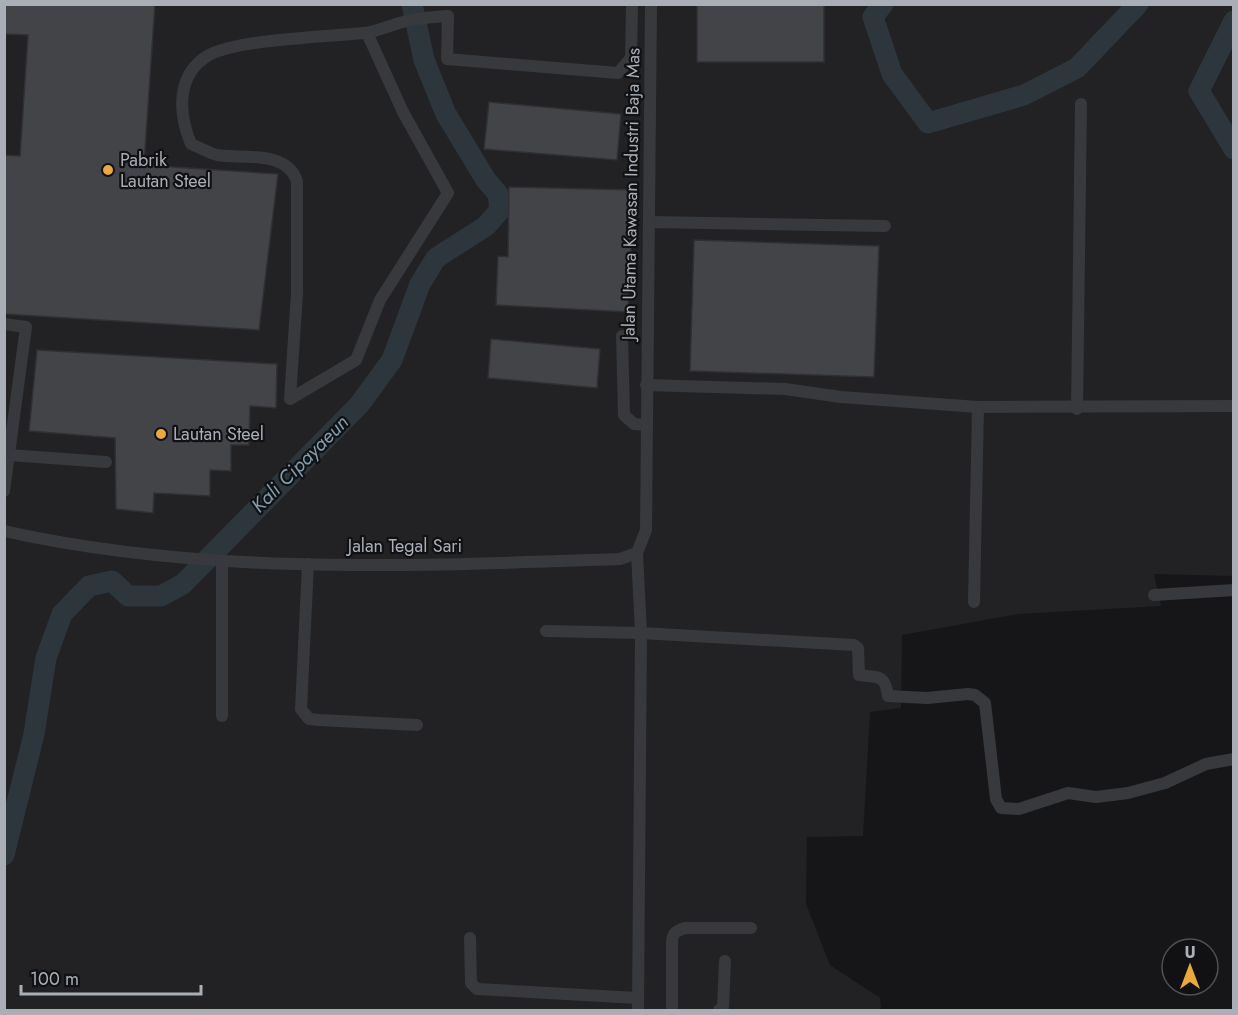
<svg xmlns="http://www.w3.org/2000/svg" width="1238" height="1015" viewBox="0 0 1238 1015" font-family="Jost,sans-serif">
	<style>
		.built { fill: #222225 }
		.lines { fill: none; stroke-linecap: round; stroke-linejoin: round }
		.river { stroke: #2d363c; stroke-width: 21 }
		.building { fill: #434448; stroke: #303034; stroke-width: 1.5 }
		.minor { stroke: #37393d; stroke-width: 12 }
		.poi-dot { fill: #eaa93d; stroke: #111113; stroke-width: 2 }
		.labels { text-anchor: middle; dominant-baseline: central; stroke-width: 4.5; stroke-linejoin: round; paint-order: stroke }
		.poi-label { font-size: 18px; fill: #a9aeb7; stroke: #111113; text-anchor: start }
		.street-label { font-size: 18px; fill: #a9aeb7; stroke: #111113 }
		.water-label { font-size: 20px; font-style: italic; fill: #829cb1; stroke: #111113 }
	</style>
	<rect width="100%" height="100%" fill="#161618"/>
	<polygon class="built" points="5,5 1233,5 1233,576 1154,574 1161,606 1018,614 902,635 901,708 870,712 863,836 807,837 806,904 830,965 880,998 881,1010 5,1010"/>
	<g class="lines">
		<g class="river">
			<polyline points="883,4 873,17 892,74 928,123 1024,95 1077,68 1138,4"/>
			<polyline points="1234,21 1199,91 1234,149"/>
			<polyline points="4,855 34,734 46,658 62,614 89,586 112,581 128,596 161,596 183,584 359,405 392,360 420,284 436,258 486,226 500,210 498,194 486,180 446,114 424,60 412,4"/>
		</g>
	</g>
	<g class="building">
		<polygon points="4,4 155,4 144,165 278,174 259,330 4,314 4,155 20,156 28,35 4,34"/>
		<rect x="697" y="4" width="127" height="58"/>
		<polygon points="489,102 621,114 617,160 484,149"/>
		<polygon points="509,187 634,190 628,312 496,305 498,256 508,257"/>
		<polygon points="694,240 879,246 874,377 690,371"/>
		<polygon points="491,339 600,349 597,388 488,378"/>
		<polygon points="37,350 277,364 276,408 250,406 249,445 231,445 231,471 210,470 210,496 154,493 153,513 116,509 115,438 29,431"/>
	</g>
	<g class="lines">
		<g class="minor">
			<path d="M367,33l36,79 45,81 -68,107 -24,60 -66,39 7,-106v-112c-10,-31 -54,-22 -80,-26 -8,-2 -18,-8 -26,-11 -13,-31 -15,-70 18,-89 30,-16 117,-18 154,-22 14,-1 27,-8 40,-11 14,-4 30,-5 45,-6l-1,43 171,14 13,-15 1,-54"/>
			<polyline points="649,222 885,226"/>
			<polyline points="4,324 26,327 4,491"/>
			<polyline points="622,336 624,415 634,424 646,425"/>
			<polyline points="646,385 785,389 841,397 978,407 1234,406"/>
			<polyline points="1077,409 1081,104"/>
			<polyline points="9,455 106,462"/>
			<path d="M4,531c202,45 411,35 616,28l17,-6 9,-23 5,-526"/>
			<polyline points="637,553 641,633 638,1010"/>
			<polyline points="308,564 301,709 309,719 319,720 417,725"/>
			<polyline points="1154,595 1234,590"/>
			<polyline points="974,602 978,407"/>
			<path d="M546,631l95,2 213,12 4,3 1,27c20,3 26,-1 29,21l39,2 41,-4 7,1 10,8 11,96 5,9 18,1 49,-16 28,4 32,-4 37,-10 41,-19 28,-5"/>
			<polyline points="222,716 222,561"/>
			<polyline points="470,938 471,983 477,989 637,998"/>
			<path d="M672,1010v-67c0,-10 4,-12 13,-15h66"/>
			<polyline points="719,1010 723,1007 725,961"/>
		</g>
	</g>
	<g class="poi-dot">
		<circle cx="108" cy="170" r="6"/>
		<circle cx="161" cy="434" r="6"/>
	</g>
	<g class="labels">
		<g class="poi-label">
			<text x="120" y="160">Pabrik<tspan x="120" dy="21">Lautan Steel</tspan></text>
			<text x="173" y="434">Lautan Steel</text>
		</g>
		<g class="street-label">
			<text transform="translate(631 194) rotate(-89)">Jalan Utama Kawasan Industri Baja Mas</text>
			<text x="405" y="546">Jalan Tegal Sari</text>
		</g>
		<g class="water-label">
			<text transform="translate(300 464) rotate(-45)">Kali Cipayaeun</text>
		</g>
	</g>
	<rect width="1238" height="1015" fill="none" stroke="#a9aeb7" stroke-width="12"/>
	<g transform="translate(1190 967)"><circle r="28" fill="#111113" stroke="#4e5055" stroke-width="1.5"/>
	<path d="M0-4.5L10 22L0 15L-10 22Z" fill="#eaa93d"/>
	<text y="-9" font-size="16" font-weight="bold" text-anchor="middle" fill="#a9aeb7">U</text>
	</g>
	<path d="M21 985v9h180v-9" fill="none" stroke="#a9aeb7" stroke-width="3"/>
	<text x="30" y="985" font-size="18" fill="#a9aeb7" stroke="#111113" stroke-width="4.5" paint-order="stroke">100 m</text>
</svg>
